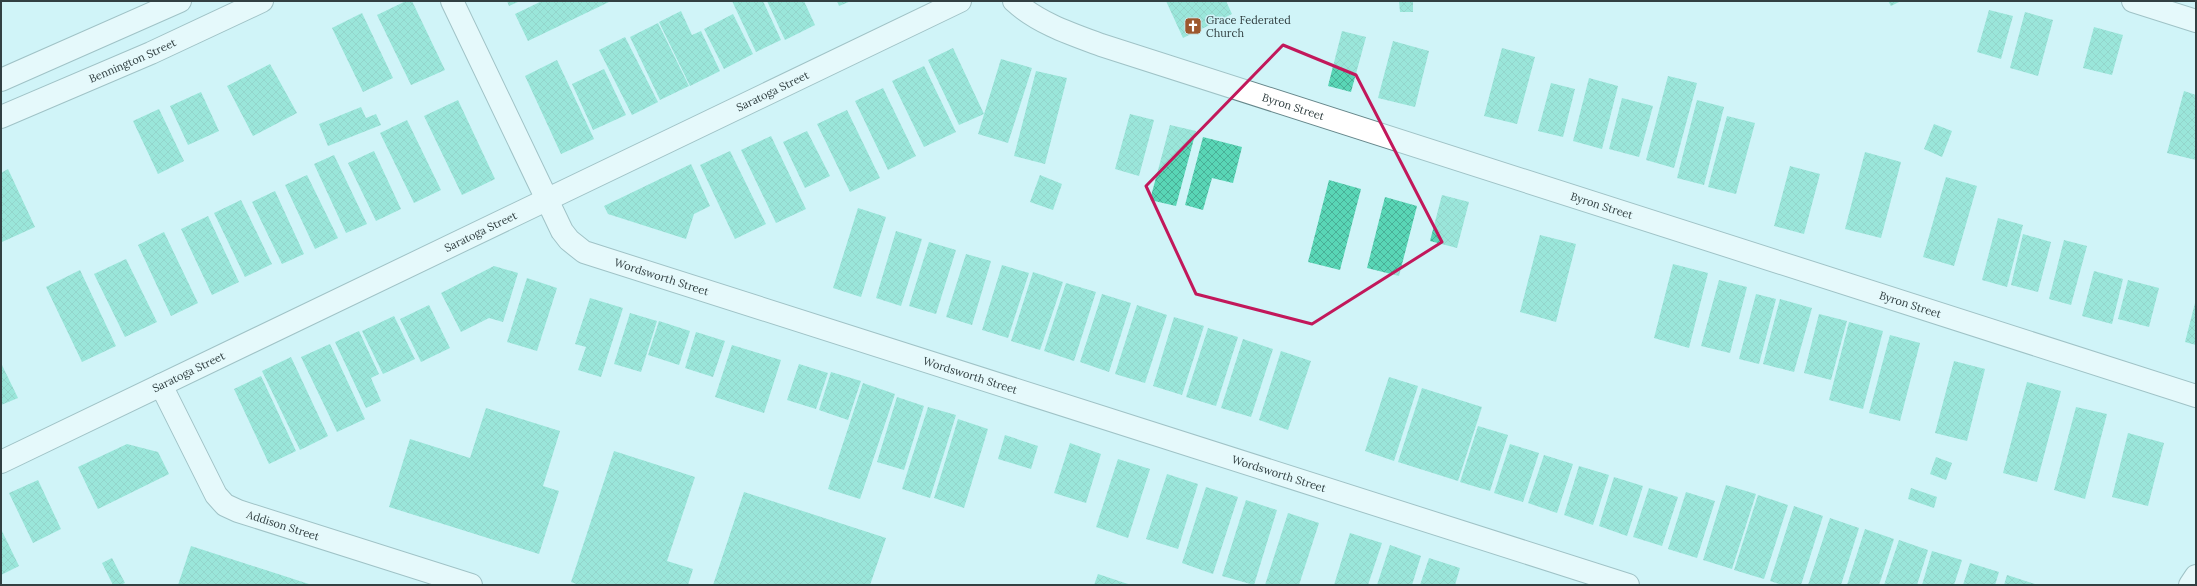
<svg xmlns="http://www.w3.org/2000/svg" width="2197" height="586" viewBox="0 0 2197 586" font-family="Lora,serif">
	<style>
		.building { fill: url(#building-cross-hatch) }
		.lines { fill: none; stroke-linecap: round; stroke-linejoin: round }
		.minor-casing { stroke: #66878b; stroke-width: 24 }
		.major-casing { stroke: #66878b; stroke-width: 24 }
		.minor { stroke: #fff; stroke-width: 22 }
		.major { stroke: #fff; stroke-width: 22 }
		.marked { fill: none; stroke: #c2185b; stroke-width: 3; stroke-linejoin: round }
		.labels { text-anchor: middle; dominant-baseline: central; stroke-width: 3; stroke-linejoin: round; paint-order: stroke }
		.poi-label { font-size: 11px; fill: #324042; stroke: #d0f4f8; text-anchor: start }
		.street-label { font-size: 11px; fill: #324042; stroke: #d0f4f8 }
	</style>
	<defs>
		<pattern id="building-cross-hatch" width="8" height="8" patternUnits="userSpaceOnUse"><rect width="8" height="8" fill="#59d6b6"/><path d="M0 0l8 8M0 8l8-8" fill="none" stroke="#4aaf96"/></pattern>
	</defs>
	<rect width="100%" height="100%" fill="#d0f4f8"/>
	<g class="building">
		<polygon points="406,1 412,1 445,70 411,85 377,15"/>
		<polygon points="507,1 520,1 509,6"/>
		<polygon points="542,1 611,1 528,41 515,14"/>
		<polygon points="732,1 763,1 781,40 756,52"/>
		<polygon points="767,1 804,1 815,25 785,40"/>
		<polygon points="837,1 851,1 839,6"/>
		<polygon points="1166,1 1226,1 1232,14 1183,38"/>
		<polygon points="1399,1 1413,1 1413,12 1400,12"/>
		<polygon points="1888,1 1901,1 1891,6"/>
		<polygon points="1989,10 2013,16 2001,59 1977,52"/>
		<polygon points="681,11 692,35 701,31 720,71 690,86 659,22"/>
		<polygon points="2025,12 2053,20 2038,76 2010,68"/>
		<polygon points="362,13 393,78 363,92 332,28"/>
		<polygon points="733,14 753,54 724,69 704,29"/>
		<polygon points="658,23 689,86 660,100 630,37"/>
		<polygon points="2094,27 2123,35 2112,75 2083,68"/>
		<polygon points="1342,31 1366,37 1351,92 1328,86"/>
		<polygon points="625,37 658,102 632,115 599,50"/>
		<polygon points="1393,41 1429,51 1415,107 1378,98"/>
		<polygon points="953,48 984,114 959,125 928,60"/>
		<polygon points="1502,48 1535,57 1517,124 1484,116"/>
		<polygon points="1001,59 1032,68 1008,143 978,134"/>
		<polygon points="557,60 594,139 561,154 525,76"/>
		<polygon points="270,64 297,113 253,136 227,86"/>
		<polygon points="924,66 956,132 924,147 892,81"/>
		<polygon points="604,69 626,115 593,130 572,84"/>
		<polygon points="1036,71 1067,78 1045,164 1014,156"/>
		<polygon points="1668,76 1697,83 1674,168 1646,160"/>
		<polygon points="1589,78 1618,86 1602,149 1573,141"/>
		<polygon points="1551,83 1575,89 1563,137 1538,131"/>
		<polygon points="883,88 916,156 888,170 855,101"/>
		<polygon points="2184,91 2196,95 2196,160 2167,153"/>
		<polygon points="201,92 219,131 188,145 170,106"/>
		<polygon points="1622,98 1653,106 1639,157 1609,149"/>
		<polygon points="458,100 495,179 462,195 424,116"/>
		<polygon points="1697,100 1724,107 1704,185 1677,178"/>
		<polygon points="361,107 366,118 376,114 381,125 328,146 319,124"/>
		<polygon points="159,109 184,161 158,174 133,121"/>
		<polygon points="847,110 880,178 850,192 817,124"/>
		<polygon points="1130,114 1154,120 1139,176 1115,169"/>
		<polygon points="1727,116 1755,123 1736,194 1708,187"/>
		<polygon points="407,120 441,190 414,203 380,133"/>
		<polygon points="1934,124 1952,131 1942,157 1924,149"/>
		<polygon points="1170,125 1196,131 1176,206 1150,200"/>
		<polygon points="807,131 830,176 805,188 783,142"/>
		<polygon points="771,136 806,209 776,223 741,150"/>
		<polygon points="1203,137 1242,147 1233,183 1212,178 1203,210 1185,205"/>
		<polygon points="374,151 401,209 376,221 348,163"/>
		<polygon points="730,151 766,224 735,239 700,165"/>
		<polygon points="1865,152 1901,162 1881,238 1845,229"/>
		<polygon points="334,155 367,224 346,233 314,164"/>
		<polygon points="691,164 710,206 694,214 686,239 608,214 604,206"/>
		<polygon points="1790,166 1820,174 1804,234 1774,226"/>
		<polygon points="8,169 35,227 2,242 1,173"/>
		<polygon points="307,175 338,238 315,249 285,185"/>
		<polygon points="1040,175 1062,184 1053,210 1030,202"/>
		<polygon points="1946,177 1977,186 1954,266 1923,257"/>
		<polygon points="1329,180 1361,189 1340,270 1308,262"/>
		<polygon points="275,191 304,254 282,264 252,202"/>
		<polygon points="1442,195 1469,202 1457,248 1430,241"/>
		<polygon points="1385,197 1417,206 1399,276 1367,268"/>
		<polygon points="241,200 272,264 245,277 214,213"/>
		<polygon points="858,208 886,217 861,297 833,288"/>
		<polygon points="208,216 239,282 212,295 181,229"/>
		<polygon points="1998,218 2023,225 2007,287 1982,280"/>
		<polygon points="896,231 922,239 901,306 876,298"/>
		<polygon points="164,232 198,303 171,316 138,245"/>
		<polygon points="2023,234 2051,242 2038,292 2011,285"/>
		<polygon points="1540,235 1576,244 1556,322 1520,312"/>
		<polygon points="2064,240 2087,246 2071,305 2049,299"/>
		<polygon points="929,242 956,250 936,314 909,306"/>
		<polygon points="966,254 991,261 972,325 946,317"/>
		<polygon points="126,259 157,322 125,337 94,274"/>
		<polygon points="1673,264 1708,273 1689,348 1654,338"/>
		<polygon points="1002,265 1029,273 1008,338 982,330"/>
		<polygon points="494,266 518,273 503,322 489,318 461,332 441,293"/>
		<polygon points="80,270 116,346 82,362 46,287"/>
		<polygon points="2094,271 2123,279 2112,324 2082,316"/>
		<polygon points="1033,272 1063,282 1040,350 1011,341"/>
		<polygon points="527,278 557,288 537,351 507,342"/>
		<polygon points="1719,280 1747,287 1730,353 1701,346"/>
		<polygon points="2128,280 2159,288 2149,327 2118,319"/>
		<polygon points="1066,283 1096,292 1074,361 1044,351"/>
		<polygon points="1102,294 1131,303 1109,372 1080,362"/>
		<polygon points="1756,294 1776,299 1759,364 1739,359"/>
		<polygon points="590,298 623,308 601,377 578,370 586,347 575,344"/>
		<polygon points="1780,299 1812,308 1794,372 1763,364"/>
		<polygon points="2195,303 2196,303 2196,345 2185,342"/>
		<polygon points="429,305 450,348 421,362 400,319"/>
		<polygon points="1137,305 1167,315 1145,383 1115,374"/>
		<polygon points="630,313 657,321 641,372 614,364"/>
		<polygon points="1819,314 1847,321 1831,380 1804,373"/>
		<polygon points="394,316 415,359 383,374 362,331"/>
		<polygon points="1174,317 1204,326 1182,395 1153,386"/>
		<polygon points="659,321 690,331 679,365 648,355"/>
		<polygon points="1849,322 1883,331 1863,409 1829,400"/>
		<polygon points="1208,328 1238,337 1216,406 1186,397"/>
		<polygon points="359,331 379,374 371,378 381,401 366,408 335,342"/>
		<polygon points="696,332 725,341 713,377 685,368"/>
		<polygon points="1890,335 1920,343 1900,421 1869,413"/>
		<polygon points="1243,339 1273,349 1251,417 1221,408"/>
		<polygon points="330,344 365,419 337,432 301,357"/>
		<polygon points="732,345 781,360 764,413 715,397"/>
		<polygon points="1281,351 1311,361 1288,430 1259,420"/>
		<polygon points="291,357 328,436 300,450 262,371"/>
		<polygon points="1954,361 1985,369 1967,441 1935,433"/>
		<polygon points="1,363 18,398 1,405"/>
		<polygon points="799,364 828,373 816,409 787,400"/>
		<polygon points="831,372 861,381 848,420 819,410"/>
		<polygon points="261,376 296,451 269,464 234,389"/>
		<polygon points="1389,377 1418,386 1394,461 1365,451"/>
		<polygon points="2027,382 2061,391 2037,482 2003,473"/>
		<polygon points="863,383 895,394 860,499 828,489"/>
		<polygon points="1422,388 1482,407 1458,481 1398,462"/>
		<polygon points="897,397 924,406 904,470 877,462"/>
		<polygon points="928,407 956,415 930,498 902,489"/>
		<polygon points="2076,407 2107,414 2085,499 2054,490"/>
		<polygon points="486,408 560,431 543,486 559,491 539,554 389,507 410,439 470,458"/>
		<polygon points="958,419 988,429 964,508 934,498"/>
		<polygon points="1478,426 1508,435 1490,491 1460,482"/>
		<polygon points="2128,433 2164,443 2148,506 2112,497"/>
		<polygon points="1005,435 1038,446 1031,469 998,459"/>
		<polygon points="1070,443 1101,454 1086,503 1054,493"/>
		<polygon points="127,444 158,452 169,474 98,509 78,467"/>
		<polygon points="1510,444 1539,453 1523,502 1494,493"/>
		<polygon points="614,451 695,477 667,561 693,569 688,585 579,585 571,582"/>
		<polygon points="1544,455 1573,464 1557,513 1528,503"/>
		<polygon points="1936,457 1952,463 1946,480 1930,474"/>
		<polygon points="1118,459 1150,469 1128,538 1096,527"/>
		<polygon points="1579,466 1609,475 1593,525 1564,515"/>
		<polygon points="1167,474 1198,484 1178,549 1146,539"/>
		<polygon points="1614,477 1643,486 1627,536 1599,526"/>
		<polygon points="38,480 61,529 33,543 9,493"/>
		<polygon points="1726,485 1756,494 1732,569 1703,560"/>
		<polygon points="1206,487 1238,497 1213,574 1182,563"/>
		<polygon points="1649,488 1678,497 1662,546 1633,537"/>
		<polygon points="1911,488 1937,497 1934,508 1908,499"/>
		<polygon points="744,492 886,538 870,585 713,585"/>
		<polygon points="1686,492 1715,501 1697,558 1668,549"/>
		<polygon points="1758,495 1788,505 1764,579 1734,570"/>
		<polygon points="1246,500 1277,510 1254,585 1222,576"/>
		<polygon points="1794,506 1823,516 1801,585 1782,585 1770,581"/>
		<polygon points="1288,513 1319,523 1299,585 1265,585"/>
		<polygon points="1830,518 1859,528 1841,585 1808,585"/>
		<polygon points="1,529 19,566 1,575"/>
		<polygon points="1865,529 1894,539 1879,585 1847,585"/>
		<polygon points="1350,533 1382,543 1368,585 1334,585"/>
		<polygon points="1899,540 1928,550 1917,585 1884,585"/>
		<polygon points="1390,545 1421,556 1412,585 1377,585"/>
		<polygon points="191,546 312,585 178,585"/>
		<polygon points="1932,551 1962,560 1954,585 1922,585"/>
		<polygon points="112,558 125,583 120,585 113,585 102,563"/>
		<polygon points="1429,558 1460,568 1455,585 1420,585"/>
		<polygon points="1970,563 1999,572 1995,585 1963,585"/>
		<polygon points="1098,574 1131,585 1094,585"/>
		<polygon points="2007,575 2038,585 2004,585"/>
	</g>
	<g class="lines">
		<defs>
			<g id="minor">
				<path id="s1" d="M452,1l110,230 7,9 15,12 1044,333"/>
				<path id="s2" d="M1014,1c24,22 57,33 87,44l1095,351"/>
				<polyline points="2133,1 2196,21"/>
				<path id="s3" d="M161,385l55,110 9,10 13,6 233,74"/>
				<polyline points="2190,585 2196,576"/>
			</g>
			<g id="major">
				<polyline points="1,80 180,1"/>
				<path id="s4" d="M1,117l150,-64 111,-52"/>
				<path id="s5" d="M1,462l959,-461"/>
			</g>
		</defs>
		<use href="#minor" class="minor-casing"/>
		<use href="#major" class="major-casing"/>
		<use href="#minor" class="minor"/>
		<use href="#major" class="major"/>
	</g>
	<path d="M0 0H2197V586H0ZM1283,45l73,30 86,167 -130,82 -116,-30 -50,-108z" fill="#d0f4f8" fill-opacity=".55" fill-rule="evenodd"/>
	<path class="marked" d="M1283,45l73,30 86,167 -130,82 -116,-30 -50,-108z"/>
	<defs>
		<symbol id="church-square" viewBox="-11 -11 22 22"><rect x="-9" y="-9" width="18" height="18" rx="4" fill="#9d572d" stroke="#d0f4f8"/><path d="M-1.2-6h2.4v3.5h3.3v2.4h-3.3V6h-2.4V-.1h-3.3v-2.4h3.3Z" fill="#fff"/></symbol>
	</defs>
	<g fill-rule="evenodd">
		<use href="#church-square" x="1183" y="16" width="20" height="20"/>
	</g>
	<g class="labels">
		<g class="poi-label">
			<text x="1206" y="20">Grace Federated<tspan x="1206" dy="13">Church</tspan></text>
		</g>
		<g class="street-label">
			<text stroke="none"><textPath href="#s4" startOffset="143">Bennington Street</textPath></text>
			<text stroke="none"><textPath href="#s5" startOffset="856">Saratoga Street</textPath></text>
			<text stroke="none"><textPath href="#s2" startOffset="300">Byron Street</textPath></text>
			<text stroke="none"><textPath href="#s2" startOffset="624">Byron Street</textPath></text>
			<text stroke="none"><textPath href="#s5" startOffset="532">Saratoga Street</textPath></text>
			<text stroke="none"><textPath href="#s1" startOffset="367">Wordsworth Street</textPath></text>
			<text stroke="none"><textPath href="#s2" startOffset="948">Byron Street</textPath></text>
			<text stroke="none"><textPath href="#s5" startOffset="208">Saratoga Street</textPath></text>
			<text stroke="none"><textPath href="#s1" startOffset="691">Wordsworth Street</textPath></text>
			<text stroke="none"><textPath href="#s1" startOffset="1015">Wordsworth Street</textPath></text>
			<text stroke="none"><textPath href="#s3" startOffset="198">Addison Street</textPath></text>
		</g>
	</g>
	<rect width="2197" height="586" fill="none" stroke="#324042" stroke-width="4"/>
</svg>
